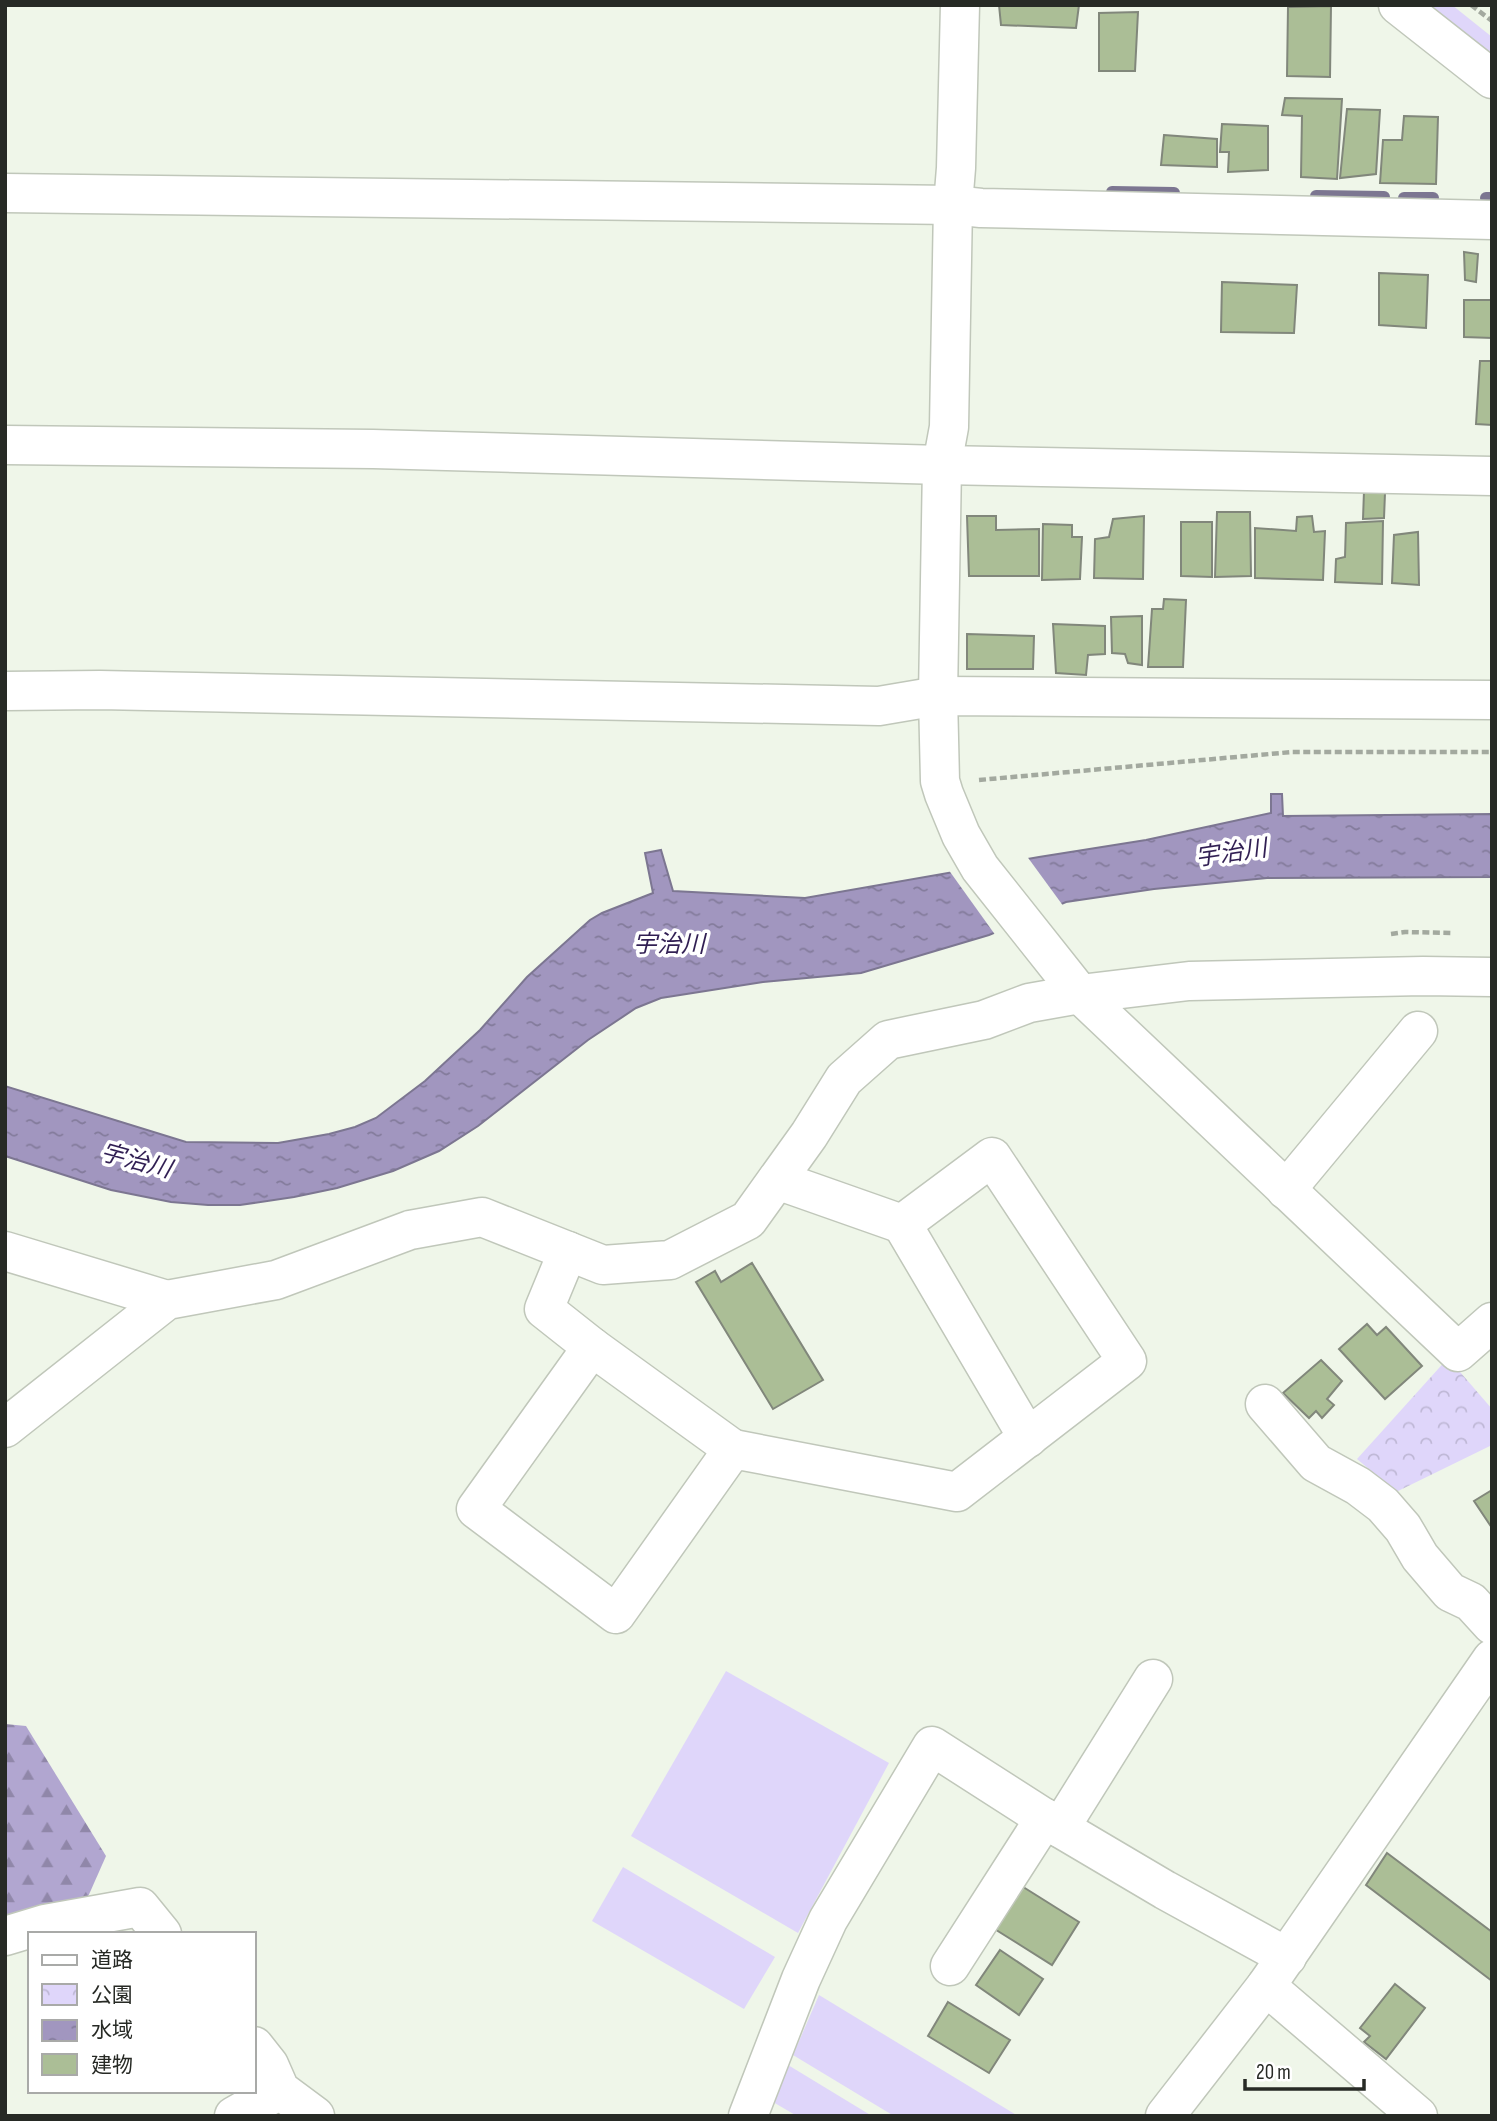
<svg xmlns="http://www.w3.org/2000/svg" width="1497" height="2121" viewBox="0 0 1497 2121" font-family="'Sofia Sans Condensed','Noto Sans JP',sans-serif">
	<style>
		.green { fill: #dfd6fa }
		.forest { fill: url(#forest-firs) }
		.park { fill: url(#park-crowns) }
		.water { fill: url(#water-ripples); stroke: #7c7691; stroke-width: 2 }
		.pier { fill: #eff6e9 }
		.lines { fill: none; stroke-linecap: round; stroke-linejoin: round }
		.stream { stroke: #7c7691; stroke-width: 12 }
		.building { fill: #abbe96; stroke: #81877b; stroke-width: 2 }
		.minor-casing { stroke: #c0c7ba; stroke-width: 41 }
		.path { stroke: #a3a99f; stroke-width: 4.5; stroke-dasharray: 7 3.5; stroke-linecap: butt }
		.minor { stroke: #fff; stroke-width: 38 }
		.labels { text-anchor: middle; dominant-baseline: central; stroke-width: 7; stroke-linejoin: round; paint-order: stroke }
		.water-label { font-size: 24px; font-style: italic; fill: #311f53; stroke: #fff }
	</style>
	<defs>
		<pattern id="forest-firs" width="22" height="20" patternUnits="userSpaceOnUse" patternTransform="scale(1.75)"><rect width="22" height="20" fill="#b1a6d0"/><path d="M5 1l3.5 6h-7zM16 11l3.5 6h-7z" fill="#9087a9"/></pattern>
		<pattern id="park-crowns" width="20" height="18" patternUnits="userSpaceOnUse" patternTransform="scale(1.75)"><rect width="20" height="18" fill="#dfd6fa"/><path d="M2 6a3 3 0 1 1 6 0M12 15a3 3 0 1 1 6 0" fill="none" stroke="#bfb8d6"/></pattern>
		<pattern id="water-ripples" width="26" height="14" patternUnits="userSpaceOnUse" patternTransform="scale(1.75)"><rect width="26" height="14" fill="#a196bf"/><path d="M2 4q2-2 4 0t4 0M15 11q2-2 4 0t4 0" fill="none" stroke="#837b9b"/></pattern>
	</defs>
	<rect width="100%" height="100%" fill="#eff6e9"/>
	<g class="green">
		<polygon points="1422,5 1452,5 1492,37 1492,61"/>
		<polygon points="726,1671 889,1763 798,1933 631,1836"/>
		<polygon points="623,1867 775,1957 744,2009 592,1921"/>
		<polygon points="819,1995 1018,2116 894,2116 793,2055"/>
		<polygon points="788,2065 872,2116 797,2116 773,2102"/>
	</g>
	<polygon class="forest" points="5,1724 26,1726 106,1856 87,1899 5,1921"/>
	<polygon class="park" points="1448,1358 1492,1409 1492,1445 1396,1492 1357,1459"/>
	<polygon class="water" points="1271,794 1282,794 1283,816 1492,814 1492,877 1267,878 1154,889 1066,902 989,935 861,973 763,982 661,998 636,1008 588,1040 478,1126 439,1151 393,1171 337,1188 294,1197 240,1205 208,1205 171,1202 111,1190 5,1156 5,1086 186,1142 278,1143 329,1134 355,1127 376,1118 425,1081 480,1030 527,977 590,920 602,913 653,893 645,853 661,850 673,891 805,898 1039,857 1146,840 1271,813"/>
	<polygon class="pier" points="1026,855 1064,907 996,936 948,869"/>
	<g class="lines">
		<g class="stream">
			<polyline points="1112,192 1174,193"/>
			<polyline points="1316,196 1384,197"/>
			<polyline points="1404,198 1433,198"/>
			<polyline points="1486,198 1492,198"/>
		</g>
	</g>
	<g class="building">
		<polygon points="999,5 1079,5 1076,28 1001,25"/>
		<polygon points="1331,6 1330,77 1287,76 1288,7"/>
		<polygon points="1138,12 1135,71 1099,71 1099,13"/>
		<polygon points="1285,98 1342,99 1337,179 1301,177 1302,116 1282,115"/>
		<polygon points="1347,109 1380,110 1376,174 1340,178"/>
		<polygon points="1404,116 1438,117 1436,184 1380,183 1383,140 1402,140"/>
		<polygon points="1222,124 1268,126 1268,170 1228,172 1229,152 1220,152"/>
		<polygon points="1164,135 1217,139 1217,167 1161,165"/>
		<polygon points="1464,252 1478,254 1476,282 1465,280"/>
		<polygon points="1379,273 1428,275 1426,328 1379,325"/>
		<polygon points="1222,282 1297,285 1294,333 1221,332"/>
		<polygon points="1464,300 1492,300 1492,338 1464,337"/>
		<polygon points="1480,361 1492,361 1492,425 1476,424"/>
		<polygon points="1364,491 1385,493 1384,518 1363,519"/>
		<polygon points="1217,512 1250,512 1251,576 1215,577"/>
		<polygon points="967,516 996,516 996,530 1039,529 1039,576 969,576"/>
		<polygon points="1144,516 1143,579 1094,578 1095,539 1109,537 1113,519"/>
		<polygon points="1312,516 1314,532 1325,531 1323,580 1255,578 1255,528 1296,531 1297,517"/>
		<polygon points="1383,521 1382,584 1335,582 1336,559 1345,557 1346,523"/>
		<polygon points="1181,522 1212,522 1212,577 1181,576"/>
		<polygon points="1043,524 1072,525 1072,537 1082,537 1080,579 1042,580"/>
		<polygon points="1418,532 1419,585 1392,583 1394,535"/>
		<polygon points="1164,599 1186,600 1183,667 1148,667 1152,609 1163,609"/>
		<polygon points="1142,616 1142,665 1128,663 1125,654 1112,653 1111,617"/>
		<polygon points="1053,624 1105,626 1105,654 1088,655 1086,675 1056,673"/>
		<polygon points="967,634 1034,636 1033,669 967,669"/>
		<polygon points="752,1263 823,1380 773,1409 696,1282 715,1271 721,1282"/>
		<polygon points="1367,1324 1377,1335 1386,1327 1422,1366 1385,1399 1339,1349"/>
		<polygon points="1321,1360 1342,1381 1327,1399 1334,1405 1322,1418 1316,1411 1309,1418 1283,1393"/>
		<polygon points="1492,1490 1492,1528 1474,1501"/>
		<polygon points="1387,1853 1492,1932 1492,1981 1366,1885"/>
		<polygon points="1020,1885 1079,1922 1052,1965 993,1928"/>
		<polygon points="1000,1950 1043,1979 1019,2015 976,1985"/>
		<polygon points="1395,1984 1425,2008 1386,2059 1364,2042 1370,2036 1360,2028"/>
		<polygon points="948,2002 1010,2040 989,2073 928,2036"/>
	</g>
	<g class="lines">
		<defs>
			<g id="minor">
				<polyline points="960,5 956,168 953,205 949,427 942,465 938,696 940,781 944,794 961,835 980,868 1080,994 1458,1352 1492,1322"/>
				<polyline points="1398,5 1492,79"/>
				<polyline points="5,193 953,205 981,208 1492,220"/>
				<polyline points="5,445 373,449 942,465 1492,476"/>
				<polyline points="5,691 100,690 879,706 938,696 1492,700"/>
				<polyline points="1286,1190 1418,1031"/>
				<polyline points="902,1224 1028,1438"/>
				<polyline points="5,1251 167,1300"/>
				<polyline points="568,1251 544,1309 592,1347 476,1509 616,1614 733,1449 957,1492 1127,1361 992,1157 902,1224 777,1180"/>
				<polyline points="592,1347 733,1449"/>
				<polyline points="1265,1404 1316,1463 1358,1486 1383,1505 1403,1528 1420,1557 1450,1592 1471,1602 1492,1625"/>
				<polyline points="5,1428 167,1300 276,1280 410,1230 482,1217 603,1265 670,1260 748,1220 809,1135 844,1079 888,1040 984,1020 1029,1003 1080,994 1189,981 1423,976 1492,977"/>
				<polyline points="1060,1828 1153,1679"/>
				<polyline points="5,1936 45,1924 140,1907 162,1934"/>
				<polyline points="950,1966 1045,1818"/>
				<polyline points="1266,1986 1418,2116"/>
				<polyline points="254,2046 269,2065 280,2090 315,2116"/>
				<polyline points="234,2116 280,2090"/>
				<polyline points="748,2116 801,1979 828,1920 932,1746 1060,1828 1165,1890 1287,1957"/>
				<polyline points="1165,2116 1266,1986 1492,1659"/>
			</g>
		</defs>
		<use href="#minor" class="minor-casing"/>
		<g class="path">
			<polyline points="1471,5 1492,21"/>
			<polyline points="979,780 1292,752 1492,752"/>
			<polyline points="1391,934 1405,932 1452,933"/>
		</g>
		<use href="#minor" class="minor"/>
	</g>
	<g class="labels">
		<g class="water-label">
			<text transform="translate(1231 853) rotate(-8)">宇治川</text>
			<text x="669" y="944">宇治川</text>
			<text transform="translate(136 1161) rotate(15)">宇治川</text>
		</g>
	</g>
	<rect width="1497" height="2121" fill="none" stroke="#272a25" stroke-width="14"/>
	<rect x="28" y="1932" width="228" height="161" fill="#ffffff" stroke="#a9aaa8" stroke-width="2"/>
	<rect x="42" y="1955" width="35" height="10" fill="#ffffff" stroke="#a9aaa8" stroke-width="2"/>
	<text x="91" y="1967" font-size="21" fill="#272a25">道路</text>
	<rect x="42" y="1984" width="35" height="21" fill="url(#park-crowns)" stroke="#a9aaa8" stroke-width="2"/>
	<text x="91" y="2002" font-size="21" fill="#272a25">公園</text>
	<rect x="42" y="2020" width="35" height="21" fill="url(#water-ripples)" stroke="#a9aaa8" stroke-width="2"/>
	<text x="91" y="2037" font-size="21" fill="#272a25">水域</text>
	<rect x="42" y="2054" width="35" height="21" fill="#abbe96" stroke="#a9aaa8" stroke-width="2"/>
	<text x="91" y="2072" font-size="21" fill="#272a25">建物</text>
	<path d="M1245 2079v10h119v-10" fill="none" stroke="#272a25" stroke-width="3.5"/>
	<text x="1256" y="2079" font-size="21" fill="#272a25" stroke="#ffffff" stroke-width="5" paint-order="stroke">20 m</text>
</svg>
